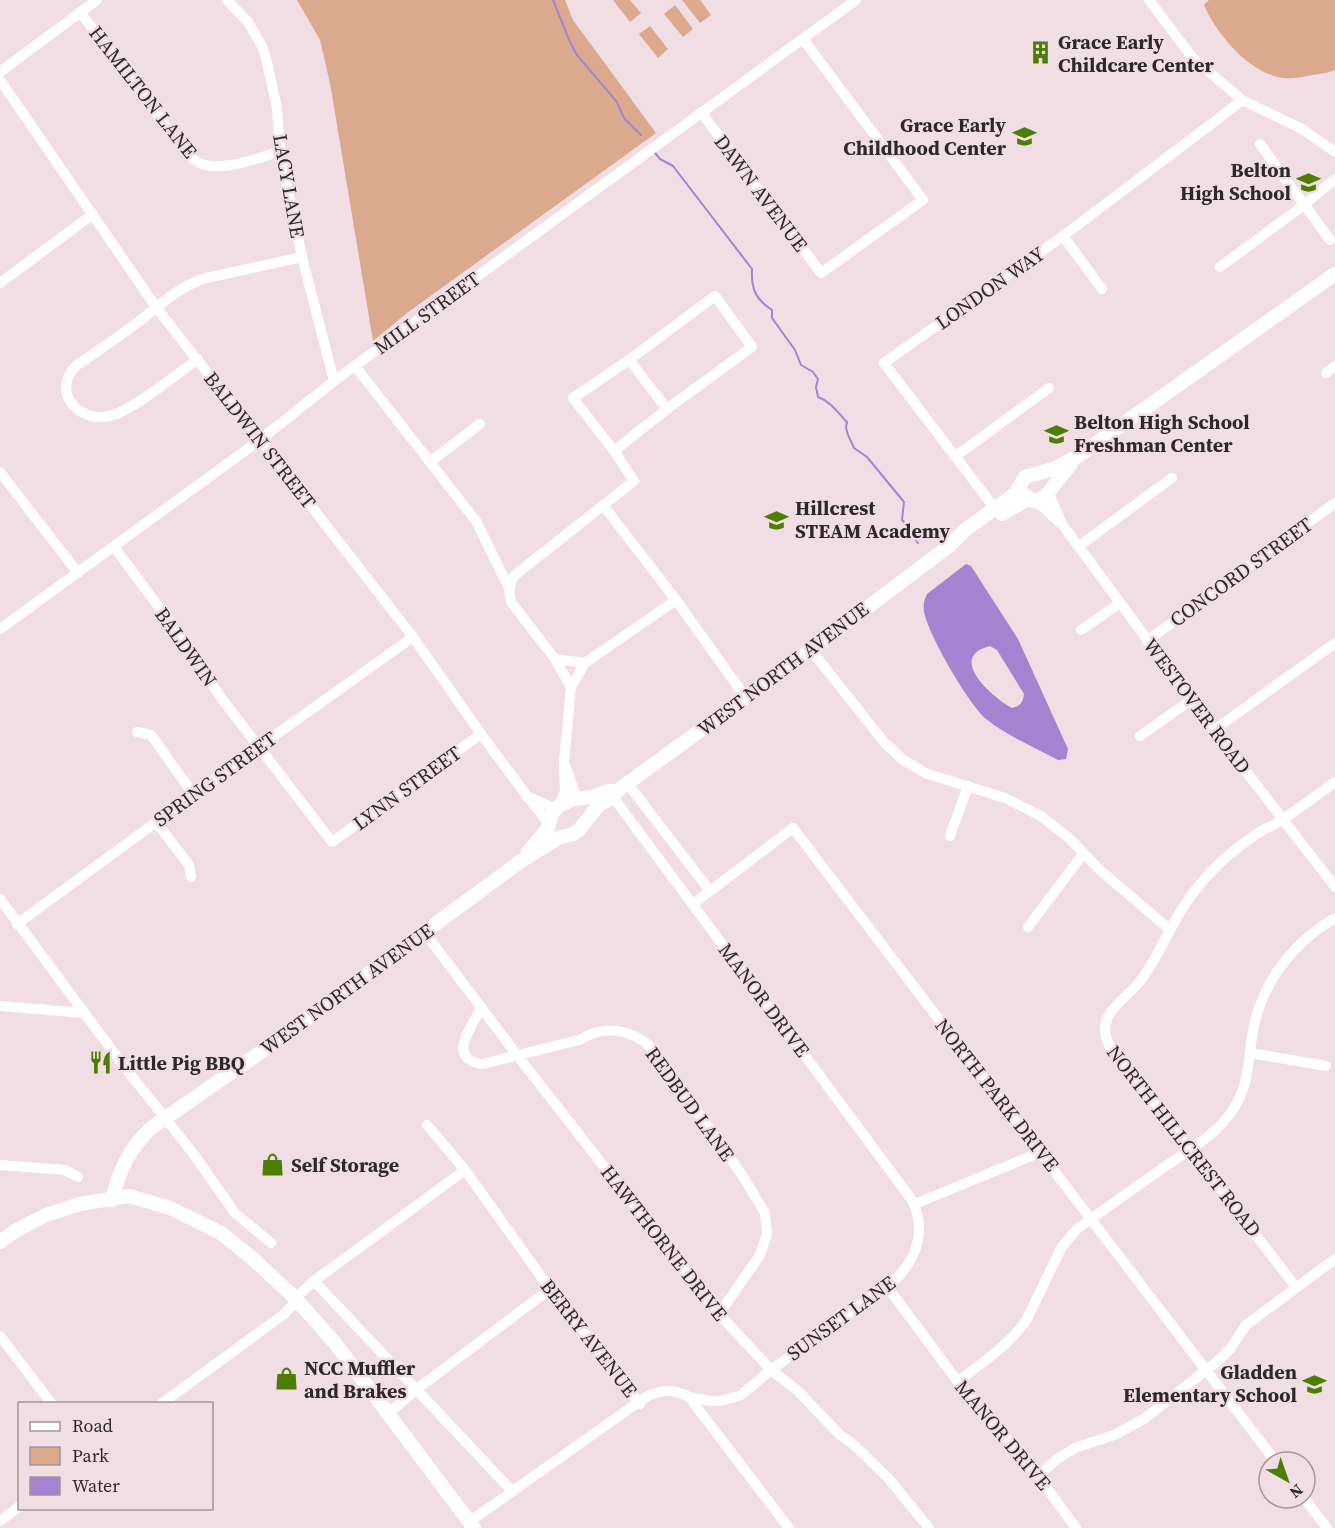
<svg xmlns="http://www.w3.org/2000/svg" width="1335" height="1528" viewBox="0 0 1335 1528" font-family="'Source Serif 4',serif">
	<style>
		.green { fill: #dba98d }
		.water { fill: #a583d0; fill-rule: evenodd }
		.lines { fill: none; stroke-linecap: round; stroke-linejoin: round }
		.stream { stroke: #a583d0; stroke-width: 2 }
		.minor { stroke: #fff; stroke-width: 10 }
		.major { stroke: #fff; stroke-width: 14 }
		.labels { text-anchor: middle; dominant-baseline: central; stroke-width: 5; stroke-linejoin: round; paint-order: stroke }
		.poi-label { font-size: 20px; font-weight: bold; fill: #2f282a; stroke: #f1dee4; text-anchor: start }
		.street-label { font-size: 20px; fill: #2f282a; stroke: #f1dee4 }
	</style>
	<rect width="100%" height="100%" fill="#f1dee4"/>
	<g class="green">
		<polygon points="297,0 565,0 573,20 656,133 407,313 373,341 330,83 320,40"/>
		<polygon points="613,0 630,0 641,13 630,22"/>
		<polygon points="682,0 700,0 711,15 700,23"/>
		<path d="M1209,0h126v70c-7,3 -15,4 -23,5 -9,2 -19,4 -28,3 -33,-3 -68,-44 -80,-73z"/>
		<polygon points="675,5 693,29 683,37 664,14"/>
		<polygon points="650,26 668,49 658,58 639,34"/>
	</g>
	<path class="water" d="M966,564l5,2 47,73 50,110 -2,10 -8,1c-25,-13 -50,-24 -72,-41 -18,-16 -57,-83 -62,-107 -1,-7 0,-12 3,-18zM990,646l7,4 27,44c-1,9 -4,12 -12,14 -20,-11 -66,-51 -22,-62z"/>
	<g class="lines">
		<g class="stream">
			<polyline points="553,0 570,42 577,55 617,102 624,118 641,135"/>
			<path d="M655,153l5,6 13,7 79,103c-1,19 3,30 20,41v8l23,32 6,15 12,7 5,7 -2,8 2,10c12,4 20,16 29,25l-1,6 2,7 6,13 13,9 37,45 -2,18 9,10 -1,3 8,10"/>
		</g>
		<g class="minor">
			<polyline points="227,0 248,22 262,46 266,58 277,108 280,151 302,257 334,381"/>
			<polyline points="1149,0 1192,57 1242,100 1302,129 1335,152"/>
			<path d="M80,12l101,134c5,6 10,13 17,16 20,12 61,-4 82,-11"/>
			<polyline points="0,72 97,0"/>
			<polyline points="0,80 156,307 413,637 481,734 527,796"/>
			<polyline points="701,112 821,273 923,200 803,39"/>
			<polyline points="1260,144 1330,240"/>
			<polyline points="1063,236 1102,289"/>
			<polyline points="1220,267 1304,205 1335,179"/>
			<polyline points="0,283 93,214"/>
			<path d="M198,359c-23,16 -57,45 -82,55 -34,14 -68,-22 -39,-49 26,-17 54,-37 79,-57 15,-13 28,-22 46,-29l100,-22"/>
			<polyline points="629,360 667,409"/>
			<polyline points="355,366 476,521 509,588"/>
			<polyline points="1326,373 1335,366"/>
			<polyline points="956,456 1049,388"/>
			<polyline points="430,462 480,424"/>
			<polyline points="0,472 78,573"/>
			<polyline points="1048,492 1062,524 1214,730 1335,887"/>
			<polyline points="1033,501 1043,507 1059,522"/>
			<polyline points="603,505 676,600 746,698"/>
			<polyline points="996,510 884,363 1063,236 1218,119 1242,100"/>
			<polyline points="1079,546 1172,478"/>
			<polyline points="114,547 167,618 222,699 332,842 481,734"/>
			<polyline points="0,629 260,440 334,381 856,0"/>
			<polyline points="1081,630 1120,603"/>
			<polyline points="1147,641 1335,503"/>
			<polyline points="811,650 884,742 902,759 925,773 1005,798 1041,816 1070,839 1100,870 1169,929"/>
			<polyline points="555,659 585,663"/>
			<path d="M571,687l-16,-28 -44,-57c-3,-10 -2,-18 4,-27l119,-94 -20,-30 -41,-53 56,-38 86,-64 37,51 -85,62 -53,42"/>
			<polyline points="1214,730 1335,643"/>
			<polyline points="137,732 151,735 194,795"/>
			<polyline points="1140,736 1191,700"/>
			<polyline points="564,762 571,687 585,663 676,600"/>
			<polyline points="628,784 710,891"/>
			<path d="M613,797l299,403c14,28 6,57 -15,78l-126,92 -30,25 -20,6h-11l-21,-4"/>
			<polyline points="559,806 565,791 564,762 577,799"/>
			<polyline points="156,822 189,865 191,877"/>
			<polyline points="548,823 527,796 556,809"/>
			<polyline points="950,836 968,786"/>
			<polyline points="0,899 126,1069 192,1152 235,1213 271,1243"/>
			<polyline points="693,904 793,828 1276,1462"/>
			<polyline points="17,924 260,746 413,637"/>
			<polyline points="1028,927 1083,854"/>
			<polyline points="425,933 517,1055 719,1314 771,1370 798,1391 840,1435 853,1444 888,1478 929,1528"/>
			<polyline points="0,1006 84,1013"/>
			<path d="M481,1008c-10,21 -35,50 1,56l97,-24c25,-15 51,-12 73,8l90,127 23,38 2,21 -7,21 -41,59"/>
			<polyline points="1250,1053 1326,1066"/>
			<polyline points="427,1125 465,1170 550,1289 640,1404"/>
			<polyline points="0,1165 65,1170 78,1177"/>
			<polyline points="915,1204 1041,1152"/>
			<polyline points="314,1281 512,1491"/>
			<polyline points="886,1285 958,1382 1038,1476 1076,1528"/>
			<path d="M1296,1287l-186,-240c-17,-33 14,-45 31,-67 22,-30 33,-65 57,-93 18,-23 41,-42 65,-57 7,-4 14,-6 20,-11 18,-11 35,-25 52,-37"/>
			<polyline points="295,1298 314,1281 465,1170"/>
			<polyline points="0,1336 52,1404"/>
			<path d="M958,1382c24,-20 52,-37 69,-63l34,-71 16,-19c29,-21 59,-42 89,-63 24,-17 49,-30 66,-55 16,-23 16,-47 20,-74 7,-51 39,-93 83,-119"/>
			<polyline points="161,1404 283,1315 297,1301"/>
			<polyline points="389,1413 417,1389 550,1289"/>
			<polyline points="1038,1476 1057,1459 1075,1448 1114,1435 1144,1419 1219,1360 1230,1349 1246,1325 1335,1259"/>
			<polyline points="1304,1498 1327,1528"/>
			<polyline points="0,1521 20,1506"/>
			<path d="M469,1522l177,-125c16,-8 28,-8 43,0l100,131"/>
		</g>
		<g class="major">
			<polyline points="1023,494 1033,501 1044,498 1071,464"/>
			<polyline points="1002,514 1028,499"/>
			<polyline points="528,852 548,828 552,813 559,806 573,799 592,797 608,791 615,791"/>
			<path d="M112,1200c7,-29 17,-51 39,-72l123,-85 247,-182 37,-23 15,-4 6,-4 19,-24 15,-9 4,-6 194,-141 138,-104 16,-16 50,-36 10,-17 31,-9 22,-12 257,-182"/>
			<polyline points="0,1242 15,1231 46,1215 80,1204 129,1196 170,1208 221,1233 252,1258 295,1298 335,1343 474,1528"/>
		</g>
	</g>
	<defs>
		<symbol id="building-bare" viewBox="-9 -9 18 18"><path d="M-4-6H4V6H1V3H-1V6H-4ZM-2.5-4.3h1.7v1.8h-1.7ZM.8-4.3h1.7v1.8H.8ZM-2.5-1h1.7V.8h-1.7ZM.8-1h1.7V.8H.8Z" fill="#4e7d04" stroke="#f1dee4" stroke-width="2.5" paint-order="stroke"/></symbol>
		<symbol id="school-bare" viewBox="-9 -9 18 18"><path d="M0-5L7-2L0 1L-7-2ZM-4 1L0 2.5L4 1V4Q0 6-4 4Z" fill="#4e7d04" stroke="#f1dee4" stroke-width="2.5" paint-order="stroke"/></symbol>
		<symbol id="restaurant-bare" viewBox="-9 -9 18 18"><path d="M-5-6h1v4h1v-4h1v4h1v-4h1v5L-1.5 .5V6h-2V.5L-5-1ZM5-6V6H3V1.5H1.5Q1.5-4 5-6Z" fill="#4e7d04" stroke="#f1dee4" stroke-width="2.5" paint-order="stroke"/></symbol>
		<symbol id="shop-bare" viewBox="-9 -9 18 18"><path d="M-5-2.5h2.3a2.7 3.5 0 0 1 5.4 0H5L5.5 6h-11ZM-1.5-2.5h3a1.5 2.3 0 0 0-3 0Z" fill="#4e7d04" stroke="#f1dee4" stroke-width="2.5" paint-order="stroke"/></symbol>
	</defs>
	<g fill-rule="evenodd">
		<use href="#building-bare" x="1024" y="36" width="33" height="33"/>
		<use href="#school-bare" x="1008" y="120" width="33" height="33"/>
		<use href="#school-bare" x="1292" y="166" width="33" height="33"/>
		<use href="#school-bare" x="1040" y="418" width="33" height="33"/>
		<use href="#school-bare" x="760" y="504" width="33" height="33"/>
		<use href="#restaurant-bare" x="84" y="1046" width="33" height="33"/>
		<use href="#shop-bare" x="256" y="1148" width="33" height="33"/>
		<use href="#shop-bare" x="270" y="1362" width="33" height="33"/>
		<use href="#school-bare" x="1298" y="1368" width="33" height="33"/>
	</g>
	<g class="labels">
		<g class="poi-label">
			<text x="1058" y="42">Grace Early<tspan x="1058" dy="23">Childcare Center</tspan></text>
			<text x="1006" y="125" text-anchor="end">Grace Early<tspan x="1006" dy="23">Childhood Center</tspan></text>
			<text x="1291" y="170" text-anchor="end">Belton<tspan x="1291" dy="23">High School</tspan></text>
			<text x="1074" y="422">Belton High School<tspan x="1074" dy="23">Freshman Center</tspan></text>
			<text x="795" y="508">Hillcrest<tspan x="795" dy="23">STEAM Academy</tspan></text>
			<text x="118" y="1063">Little Pig BBQ</text>
			<text x="291" y="1165">Self Storage</text>
			<text x="304" y="1368">NCC Muffler<tspan x="304" dy="23">and Brakes</tspan></text>
			<text x="1297" y="1372" text-anchor="end">Gladden<tspan x="1297" dy="23">Elementary School</tspan></text>
		</g>
		<g class="street-label">
			<text transform="translate(143 92) rotate(52)">HAMILTON LANE</text>
			<text transform="translate(289 186) rotate(80)">LACY LANE</text>
			<text transform="translate(761 193) rotate(53)">DAWN AVENUE</text>
			<text transform="translate(990 288) rotate(-35)">LONDON WAY</text>
			<text transform="translate(427 313) rotate(-36)">MILL STREET</text>
			<text transform="translate(260 440) rotate(52)">BALDWIN STREET</text>
			<text transform="translate(1241 572) rotate(-36)">CONCORD STREET</text>
			<text transform="translate(186 647) rotate(55)">BALDWIN</text>
			<text transform="translate(783 669) rotate(-37)">WEST NORTH AVENUE</text>
			<text transform="translate(1197 706) rotate(53)">WESTOVER ROAD</text>
			<text transform="translate(215 779) rotate(-36)">SPRING STREET</text>
			<text transform="translate(407 788) rotate(-36)">LYNN STREET</text>
			<text transform="translate(347 989) rotate(-36)">WEST NORTH AVENUE</text>
			<text transform="translate(764 1000) rotate(53)">MANOR DRIVE</text>
			<text transform="translate(997 1095) rotate(52)">NORTH PARK DRIVE</text>
			<text transform="translate(690 1104) rotate(54)">REDBUD LANE</text>
			<text transform="translate(1184 1141) rotate(52)">NORTH HILLCREST ROAD</text>
			<text transform="translate(664 1243) rotate(52)">HAWTHORNE DRIVE</text>
			<text transform="translate(841 1318) rotate(-36)">SUNSET LANE</text>
			<text transform="translate(589 1338) rotate(52)">BERRY AVENUE</text>
			<text transform="translate(1003 1435) rotate(50)">MANOR DRIVE</text>
		</g>
	</g>
	<rect x="18" y="1402" width="195" height="108" fill="#f1dee4" stroke="#a3959a" stroke-width="1.5"/>
	<rect x="30" y="1422" width="30" height="9" fill="#ffffff" stroke="#a3959a" stroke-width="1.5"/>
	<text x="72" y="1432" font-size="18" fill="#2f282a">Road</text>
	<rect x="30" y="1447" width="30" height="18" fill="#dba98d" stroke="#a3959a" stroke-width="1.5"/>
	<text x="72" y="1462" font-size="18" fill="#2f282a">Park</text>
	<rect x="30" y="1477" width="30" height="18" fill="#a583d0" stroke="#a3959a" stroke-width="1.5"/>
	<text x="72" y="1492" font-size="18" fill="#2f282a">Water</text>
	<g transform="translate(1287 1480) rotate(140)"><circle r="28" fill="#f1dee4" stroke="#a3959a" stroke-width="1.5"/>
	<path d="M0-4.5L10 22L0 15L-10 22Z" fill="#4e7d04"/>
	<text y="-9" font-size="16" font-weight="bold" text-anchor="middle" fill="#2f282a">N</text>
	</g>
</svg>
